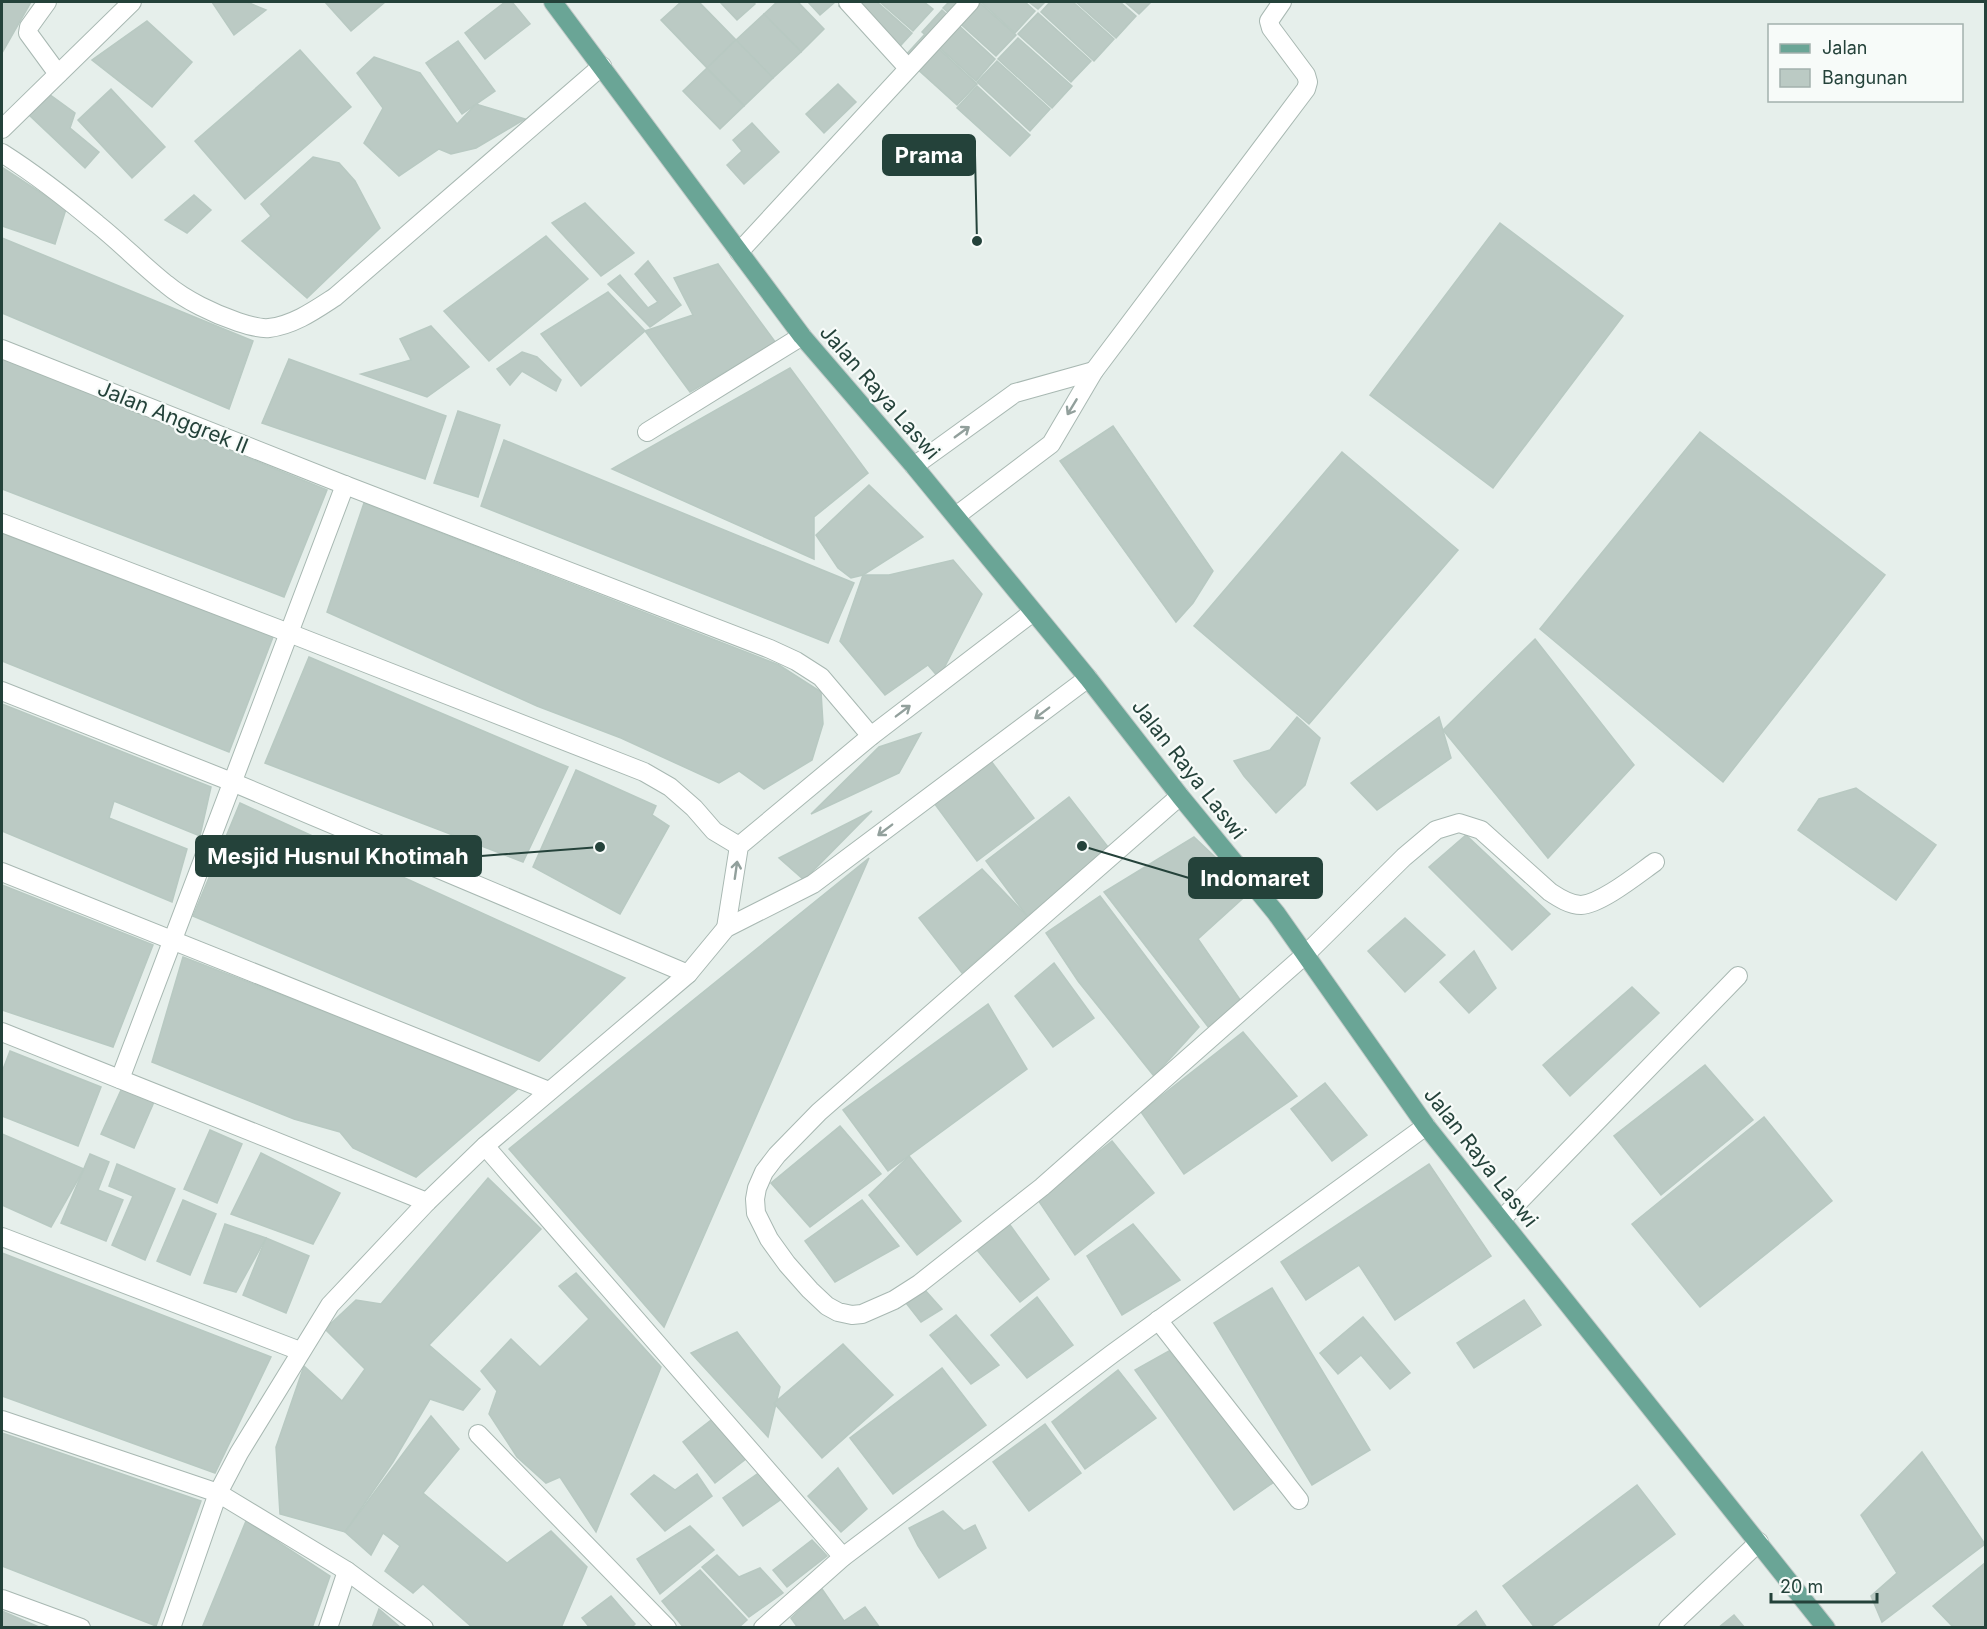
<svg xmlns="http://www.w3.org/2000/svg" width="1987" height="1629" viewBox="0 0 1987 1629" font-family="Inter,sans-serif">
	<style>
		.building { fill: #bbcac4; stroke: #b8c9c2; stroke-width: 1.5 }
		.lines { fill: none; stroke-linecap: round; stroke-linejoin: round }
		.minor-casing { stroke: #a8b8b2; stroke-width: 20 }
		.major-casing { stroke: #c2cac8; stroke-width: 20 }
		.minor { stroke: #fff; stroke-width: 18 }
		.major { stroke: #6aa596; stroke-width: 18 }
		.oneway { stroke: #92a09c }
		.labels { text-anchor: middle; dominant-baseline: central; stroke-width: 4.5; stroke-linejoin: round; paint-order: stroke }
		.street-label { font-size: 21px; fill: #24423a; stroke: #f7fbf9 }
		.leader { fill: none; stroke: #24423a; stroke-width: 2 }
		.callout-dot { fill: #24423a; stroke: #f7fbf9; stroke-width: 2 }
		.callout { fill: #24423a; stroke: #24423a; stroke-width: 2 }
		.callout-label { font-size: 22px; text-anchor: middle; font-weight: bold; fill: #fff }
	</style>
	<rect width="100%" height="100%" fill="#e6efeb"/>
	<g class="building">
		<polygon points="2,2 31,2 2,53"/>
		<polygon points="212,2 247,2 266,10 234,35"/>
		<polygon points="325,2 385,2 351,31"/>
		<polygon points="505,2 512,2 530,24 485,59 465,33"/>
		<polygon points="681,2 699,2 736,40 707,68 661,20"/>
		<polygon points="720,2 753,2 755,4 737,20"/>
		<polygon points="777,2 798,2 824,29 801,52 764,14"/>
		<polygon points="808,2 835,2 820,15"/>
		<polygon points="843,2 877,2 912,33 892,55 839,6"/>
		<polygon points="880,2 924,2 933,9 913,31"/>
		<polygon points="949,2 979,2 1016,35 996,56 943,8"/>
		<polygon points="981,2 1025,2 1035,11 1015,33"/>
		<polygon points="1029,2 1045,2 1038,9"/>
		<polygon points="1050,2 1073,2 1114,39 1094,61 1041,12"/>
		<polygon points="1076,2 1120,2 1136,16 1116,38"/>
		<polygon points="1125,2 1151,2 1139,14"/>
		<polygon points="942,10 995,59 976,81 922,32"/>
		<polygon points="1038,13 1091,61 1071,82 1018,34"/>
		<polygon points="764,14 801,52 773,78 736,40"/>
		<polygon points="147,21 192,62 152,107 92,60"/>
		<polygon points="924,35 977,84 957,105 904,57"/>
		<polygon points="1018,38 1072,86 1052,108 998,59"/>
		<polygon points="736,40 773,78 744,106 707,68"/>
		<polygon points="458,41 495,91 462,114 426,63"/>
		<polygon points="300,50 351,107 245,199 195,141"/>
		<polygon points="374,57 420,73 457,124 476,104 525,119 476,148 451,154 439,149 399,176 364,143 383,108 357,73"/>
		<polygon points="997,61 1050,109 1030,131 977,82"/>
		<polygon points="707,68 744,106 720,129 683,91"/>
		<polygon points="838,84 856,102 824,133 806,114"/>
		<polygon points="977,86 1030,135 1010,156 957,108"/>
		<polygon points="111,89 165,147 132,178 78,120"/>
		<polygon points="49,94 75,113 70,128 99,152 85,168 29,115"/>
		<polygon points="752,123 779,152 744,184 727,165 742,151 733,140"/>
		<polygon points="313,157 339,163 355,181 380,228 307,298 242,241 271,216 261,204"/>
		<polygon points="3,168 66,209 55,244 2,226 2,171"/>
		<polygon points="194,195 211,210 187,233 165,220"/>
		<polygon points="585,203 634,253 601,276 552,223"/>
		<polygon points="1500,223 1623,316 1493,488 1370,395"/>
		<polygon points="546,236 588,279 489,361 444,311"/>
		<polygon points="2,238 253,341 229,409 2,313"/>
		<polygon points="648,261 681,305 650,327 608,284 620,275 648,308 658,302 635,274"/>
		<polygon points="718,264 776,343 690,392 645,331 693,315 674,278"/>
		<polygon points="608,292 645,331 581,386 541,334"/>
		<polygon points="431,326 469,367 427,397 361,374 411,360 400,339"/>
		<polygon points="522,352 537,357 561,380 556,391 522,371 510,385 497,369"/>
		<polygon points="2,358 327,490 284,597 2,489"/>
		<polygon points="289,359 446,416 425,479 262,423"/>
		<polygon points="790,368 868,473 814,517 814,559 612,469"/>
		<polygon points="458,411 500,425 478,497 434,483"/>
		<polygon points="1113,426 1213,571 1193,603 1176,622 1060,461"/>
		<polygon points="1700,432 1885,575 1723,782 1540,629"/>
		<polygon points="504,440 854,583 828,643 481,506"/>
		<polygon points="1342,452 1458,550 1309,724 1194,626"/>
		<polygon points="869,485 923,537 863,575 851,578 838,568 816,535"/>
		<polygon points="364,503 779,665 821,692 823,724 812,760 764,789 739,771 719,783 621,738 537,706 327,612"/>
		<polygon points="2,532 273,637 229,752 2,661"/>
		<polygon points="953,560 982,594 939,678 928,665 885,695 840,641 863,575 889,575"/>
		<polygon points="1535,639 1634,765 1548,858 1443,730"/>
		<polygon points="309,657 568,767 523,862 265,763"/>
		<polygon points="2,704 211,787 200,836 114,801 109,818 187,849 172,902 2,831"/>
		<polygon points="1297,717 1320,738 1305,785 1276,813 1244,776 1234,761 1270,750"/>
		<polygon points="1439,717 1451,758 1377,810 1351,783"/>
		<polygon points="921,733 899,773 811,814 879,747"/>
		<polygon points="991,761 1034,818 977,861 934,803"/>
		<polygon points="576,770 656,806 652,815 669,826 620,914 533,867"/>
		<polygon points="1856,788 1936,845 1896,900 1798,830 1819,799"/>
		<polygon points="1069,797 1112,852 1027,916 986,861"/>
		<polygon points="240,803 625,978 539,1061 193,916"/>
		<polygon points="872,811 804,880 779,858"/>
		<polygon points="1466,835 1550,914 1512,950 1429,867"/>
		<polygon points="1194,837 1251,891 1198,939 1241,1001 1209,1028 1104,892"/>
		<polygon points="869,858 664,1327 509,1149"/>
		<polygon points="982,869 1027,916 962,973 919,918"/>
		<polygon points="2,885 153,945 113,1047 2,1010"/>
		<polygon points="1100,896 1199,1027 1154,1076 1078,981 1046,933"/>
		<polygon points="1405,918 1445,955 1405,992 1368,951"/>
		<polygon points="1474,951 1496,988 1469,1013 1440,982"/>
		<polygon points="183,957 520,1087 416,1177 353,1148 340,1132 294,1119 152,1062"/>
		<polygon points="1054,963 1094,1018 1053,1047 1015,996"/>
		<polygon points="1632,987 1659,1013 1570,1096 1543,1065"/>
		<polygon points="988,1004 1027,1069 888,1171 843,1110"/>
		<polygon points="1243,1032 1297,1096 1184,1174 1141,1112"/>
		<polygon points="10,1051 101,1087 78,1146 2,1116 2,1072"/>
		<polygon points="1705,1065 1753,1120 1661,1195 1614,1136"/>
		<polygon points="1325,1083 1367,1135 1332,1161 1291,1109"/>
		<polygon points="122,1088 154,1102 134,1148 101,1134"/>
		<polygon points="1764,1117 1832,1201 1700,1307 1632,1224"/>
		<polygon points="840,1126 881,1174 810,1227 771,1183"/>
		<polygon points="210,1130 242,1144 217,1203 184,1189"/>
		<polygon points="2,1134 84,1169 51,1227 2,1205"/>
		<polygon points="1112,1141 1154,1193 1075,1255 1038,1200"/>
		<polygon points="261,1153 340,1193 313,1244 231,1214"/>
		<polygon points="90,1154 109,1162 98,1190 123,1200 106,1241 61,1223"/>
		<polygon points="909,1156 961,1221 917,1255 869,1195"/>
		<polygon points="117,1164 175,1189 145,1260 112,1245 133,1196 109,1186"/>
		<polygon points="1429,1164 1491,1256 1395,1320 1359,1265 1306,1300 1281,1262"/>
		<polygon points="488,1178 541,1229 429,1345 480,1389 463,1410 430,1399 393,1462 345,1532 280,1514 276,1447 304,1366 342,1401 365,1369 325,1329 356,1300 381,1304"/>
		<polygon points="183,1200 216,1214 190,1275 157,1261"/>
		<polygon points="862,1200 899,1246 835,1282 805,1241"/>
		<polygon points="225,1224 266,1238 236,1292 204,1283"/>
		<polygon points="1133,1224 1180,1280 1122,1315 1087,1256"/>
		<polygon points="1010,1225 1049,1279 1020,1302 977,1250"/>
		<polygon points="266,1238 309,1256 286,1313 243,1295"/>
		<polygon points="2,1253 271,1357 215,1473 2,1396"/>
		<polygon points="576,1273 661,1367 596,1532 560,1477 546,1483 517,1457 489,1414 497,1391 481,1371 511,1339 540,1367 589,1319 559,1286"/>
		<polygon points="1272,1288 1370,1450 1312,1485 1214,1323"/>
		<polygon points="924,1289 942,1309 921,1322 906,1303"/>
		<polygon points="1037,1297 1073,1345 1027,1378 991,1335"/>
		<polygon points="1524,1300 1541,1325 1474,1368 1457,1343"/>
		<polygon points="956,1315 999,1365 971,1384 930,1335"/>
		<polygon points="1363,1317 1410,1373 1390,1389 1361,1355 1338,1374 1320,1353"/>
		<polygon points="737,1332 780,1387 768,1437 691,1353"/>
		<polygon points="843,1344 893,1395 822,1458 774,1403"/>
		<polygon points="1169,1351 1274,1482 1234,1510 1135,1370"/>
		<polygon points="942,1368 986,1425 893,1494 850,1438"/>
		<polygon points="1118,1370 1156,1418 1085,1469 1052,1422"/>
		<polygon points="431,1416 459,1449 423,1493 507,1563 551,1531 587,1567 561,1628 473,1628 423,1584 413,1593 385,1571 400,1546 383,1533 371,1555 345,1532"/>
		<polygon points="715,1417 747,1458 715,1483 683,1442"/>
		<polygon points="1045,1424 1081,1473 1029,1511 993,1462"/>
		<polygon points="2,1433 201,1501 156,1626 2,1566"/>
		<polygon points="1922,1452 1985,1544 1882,1622 1871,1596 1897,1573 1861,1515"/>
		<polygon points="838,1468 867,1509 841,1532 808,1496"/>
		<polygon points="760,1472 780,1500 743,1526 723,1498"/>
		<polygon points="697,1474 712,1496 665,1531 631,1494 654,1475 675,1490"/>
		<polygon points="1637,1485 1675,1534 1549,1628 1535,1628 1503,1586"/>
		<polygon points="943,1511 964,1531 975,1525 986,1548 939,1578 918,1546 909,1528"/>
		<polygon points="246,1521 330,1576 312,1628 202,1628"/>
		<polygon points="690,1526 714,1550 660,1594 637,1559"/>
		<polygon points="812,1540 827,1556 787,1587 773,1570"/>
		<polygon points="717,1555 739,1577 760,1568 783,1593 749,1617 702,1567"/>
		<polygon points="1986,1562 1986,1628 1954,1628 1933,1606"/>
		<polygon points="700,1570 747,1620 738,1628 684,1628 662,1601"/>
		<polygon points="822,1589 844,1621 865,1607 880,1628 798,1628 791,1618"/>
		<polygon points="611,1596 635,1624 631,1628 590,1628 582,1618"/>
		<polygon points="379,1609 401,1628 372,1628"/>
		<polygon points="2,1611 41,1628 2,1628"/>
		<polygon points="1476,1611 1487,1628 1455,1628"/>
		<polygon points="1734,1615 1745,1628 1718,1628"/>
	</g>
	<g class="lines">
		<defs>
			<g id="minor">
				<polyline points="47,2 29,27 28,33 58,74"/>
				<polyline points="848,2 908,68"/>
				<polyline points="2,129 132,2"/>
				<path d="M2,153c33,21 64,45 95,71 24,19 45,41 69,60 19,16 48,30 72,38 9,3 22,7 31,6 25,-3 46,-18 66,-31l267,-231"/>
				<polyline points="739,252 970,2"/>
				<polyline points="2,349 345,485 770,649 796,661 821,677 871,736"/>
				<polyline points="647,432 802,336"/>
				<polyline points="914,466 1015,393 1094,371"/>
				<polyline points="956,516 1051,444 1094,371 1306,89 1308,82 1306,75 1271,28 1269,21 1282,2"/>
				<polyline points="2,523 289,633 644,772 670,787 694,808 714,831 739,846"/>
				<polyline points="2,691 232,782 688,974"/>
				<path d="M1180,796l-361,316 -42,43 -13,17 -7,16 -2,11 1,14 13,26 18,25 23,26 17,16 11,6 14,3 10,-1 32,-14 25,-16 123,-97 264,-233 98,-97 32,-27 23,-7 22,7 69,62c9,6 20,13 31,13 20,-1 57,-31 74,-43"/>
				<polyline points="2,872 549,1091"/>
				<polyline points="726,928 739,846 871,736 1033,612"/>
				<polyline points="2,1032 427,1202 485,1146 688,974 726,928 813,884 1088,678"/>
				<polyline points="120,1079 345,485"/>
				<polyline points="485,1146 843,1557"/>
				<polyline points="1501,1220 1738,976"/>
				<polyline points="2,1237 300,1351"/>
				<polyline points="1158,1320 1299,1500"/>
				<polyline points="2,1420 218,1493 239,1453 330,1305 427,1202"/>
				<polyline points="478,1434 667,1628"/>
				<polyline points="2,1599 81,1628"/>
				<polyline points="171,1628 218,1493 347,1571 424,1628"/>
				<polyline points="328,1628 347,1571"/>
				<polyline points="763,1628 843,1557 1112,1354 1426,1126"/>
				<polyline points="1668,1628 1759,1542"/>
			</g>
			<polyline id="major" points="553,2 802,336 914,466 1088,678 1180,796 1276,913 1426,1126 1826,1628"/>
		</defs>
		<use href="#minor" class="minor-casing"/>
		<use href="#major" class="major-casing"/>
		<use href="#minor" class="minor"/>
		<use href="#major" class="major"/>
	</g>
	<defs><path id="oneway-shaft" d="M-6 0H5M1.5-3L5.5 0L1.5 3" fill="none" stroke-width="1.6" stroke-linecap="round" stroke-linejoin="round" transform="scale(1.5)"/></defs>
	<g class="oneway">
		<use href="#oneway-shaft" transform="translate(1072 407) rotate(121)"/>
		<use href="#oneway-shaft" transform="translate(962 432) rotate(-36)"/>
		<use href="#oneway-shaft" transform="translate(903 711) rotate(-37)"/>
		<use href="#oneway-shaft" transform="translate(1042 713) rotate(143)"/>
		<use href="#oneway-shaft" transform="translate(885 830) rotate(143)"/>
		<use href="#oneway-shaft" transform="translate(736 870) rotate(-82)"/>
	</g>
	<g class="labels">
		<g class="street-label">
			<text transform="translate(880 392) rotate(49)">Jalan Raya Laswi</text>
			<text transform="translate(173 417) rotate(22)">Jalan Anggrek II</text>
			<text transform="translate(1189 769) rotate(52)">Jalan Raya Laswi</text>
			<text transform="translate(1481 1157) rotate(52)">Jalan Raya Laswi</text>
		</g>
	</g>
	<path class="leader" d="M977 241L975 155M600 847L481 856M1082 846L1189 878"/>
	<g class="callout-dot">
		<circle cx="977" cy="241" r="6"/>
		<circle cx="600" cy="847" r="6"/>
		<circle cx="1082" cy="846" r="6"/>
	</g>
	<g class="callout">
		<rect x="883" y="135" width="92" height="40" rx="6"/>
		<rect x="196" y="836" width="285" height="40" rx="6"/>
		<rect x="1189" y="858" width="133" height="40" rx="6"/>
	</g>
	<g class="callout-label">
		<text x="929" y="163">Prama</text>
		<text x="338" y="864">Mesjid Husnul Khotimah</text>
		<text x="1255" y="886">Indomaret</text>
	</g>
	<rect width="1987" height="1629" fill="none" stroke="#24423a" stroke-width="6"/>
	<rect x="1768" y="24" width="195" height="78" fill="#f7fbf9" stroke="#a3b1ad" stroke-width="1.5"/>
	<rect x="1780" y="44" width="30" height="9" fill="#6aa596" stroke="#a3b1ad" stroke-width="1.5"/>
	<text x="1822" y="54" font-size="18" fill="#24423a">Jalan</text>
	<rect x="1780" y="69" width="30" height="18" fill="#bbcac4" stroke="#a3b1ad" stroke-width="1.5"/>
	<text x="1822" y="84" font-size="18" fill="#24423a">Bangunan</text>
	<path d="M1771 1593v9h106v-9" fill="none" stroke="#24423a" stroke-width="3"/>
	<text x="1780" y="1593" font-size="18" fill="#24423a" stroke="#f7fbf9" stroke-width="4.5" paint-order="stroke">20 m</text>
</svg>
